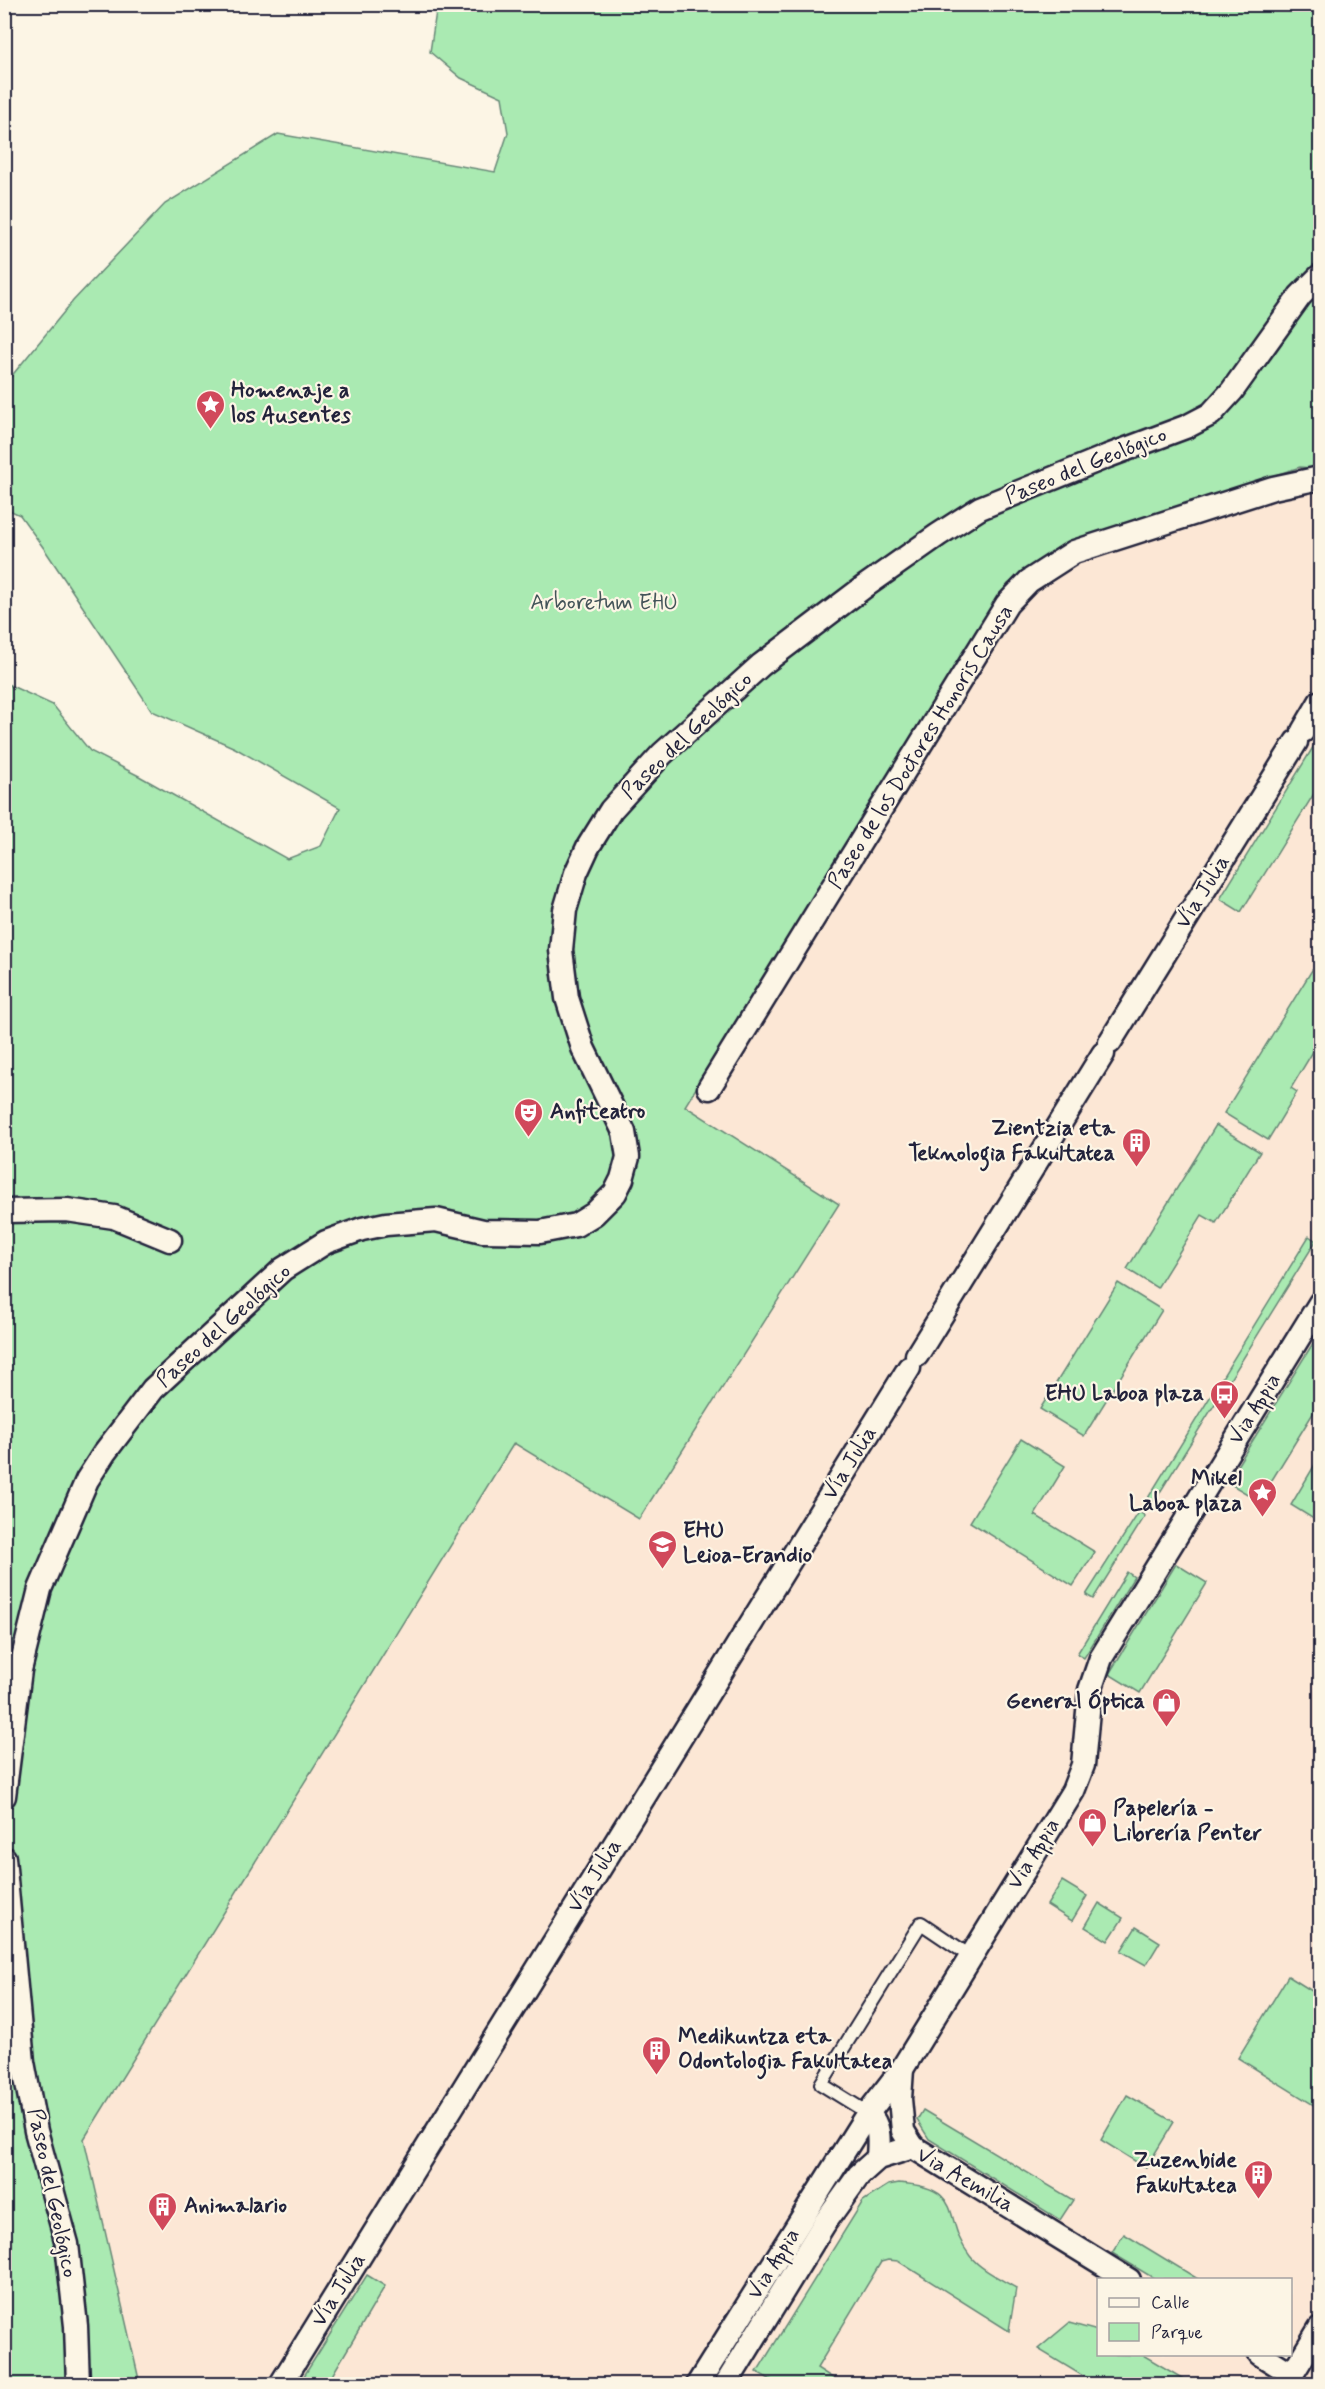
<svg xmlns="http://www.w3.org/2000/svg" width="1325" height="2389" viewBox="0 0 1325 2389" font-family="Mynerve,sans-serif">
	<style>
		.built { fill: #fce7d5; fill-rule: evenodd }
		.green { fill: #aaeab2; stroke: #668676; stroke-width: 1.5 }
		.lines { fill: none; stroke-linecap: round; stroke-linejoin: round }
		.lane-casing { stroke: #22223b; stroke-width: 16 }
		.street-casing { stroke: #22223b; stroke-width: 27 }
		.lane { stroke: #fcf5e5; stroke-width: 12 }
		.street { stroke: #fcf5e5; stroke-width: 22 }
		.labels { text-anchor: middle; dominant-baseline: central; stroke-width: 4.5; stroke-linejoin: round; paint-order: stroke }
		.poi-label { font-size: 22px; font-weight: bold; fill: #22223b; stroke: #fcf5e5; text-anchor: start }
		.street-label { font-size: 22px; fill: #22223b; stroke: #fcf5e5 }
		.park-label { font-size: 22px; fill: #445459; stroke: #fcf5e5 }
	</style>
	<rect width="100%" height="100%" fill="#fcf5e5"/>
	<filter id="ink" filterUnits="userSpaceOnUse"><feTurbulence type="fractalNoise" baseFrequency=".0167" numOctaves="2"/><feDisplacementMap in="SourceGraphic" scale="12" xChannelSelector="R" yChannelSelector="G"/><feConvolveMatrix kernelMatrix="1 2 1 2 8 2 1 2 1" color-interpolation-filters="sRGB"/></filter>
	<g filter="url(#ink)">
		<path class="built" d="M278,134l217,38 825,85v2127h-1315l-1,-1572 135,-36 148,83 34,-13 19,-38 -105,-60 -83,-37 -107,-161 -25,-35 -15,-7v-124l68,-83 92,-97zM1098,2280h192v74h-192z"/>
		<g class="green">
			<polygon points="5,4 12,5 9,33 10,76 5,78"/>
			<polygon points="437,5 1320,5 1320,469 1300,467 1066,543 1008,584 685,1106 839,1204 639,1519 514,1443 84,2139 140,2384 5,2384 5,683 53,705 90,751 139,776 287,859 321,846 340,808 235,748 152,711 45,550 20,515 5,508 5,384 73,301 165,204 278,134 495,172 508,133 502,97 461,78 430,52"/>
			<polygon points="1320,736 1320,784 1241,912 1220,899"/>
			<polygon points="1312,970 1320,975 1320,1040 1291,1088 1297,1092 1268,1140 1224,1113"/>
			<polygon points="1216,1125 1260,1152 1216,1223 1202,1215 1157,1288 1127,1269"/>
			<polygon points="1309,1236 1316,1241 1154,1502 1148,1498"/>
			<polygon points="1118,1283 1162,1310 1084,1436 1040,1409"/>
			<polygon points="1320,1332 1320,1402 1259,1501 1227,1482"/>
			<polygon points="1021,1439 1065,1466 1035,1515 1095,1552 1073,1586 970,1522"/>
			<polygon points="1320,1456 1320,1523 1291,1505"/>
			<polygon points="1139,1512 1145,1516 1093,1599 1086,1595"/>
			<polygon points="1176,1564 1207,1583 1140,1693 1109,1674"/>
			<polygon points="1127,1572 1134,1577 1084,1658 1077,1654"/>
			<polygon points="1062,1881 1087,1896 1072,1921 1047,1905"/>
			<polygon points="1099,1903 1123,1918 1108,1941 1085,1927"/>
			<polygon points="1136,1927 1160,1942 1146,1965 1121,1951"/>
			<polygon points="1288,1976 1320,1996 1320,2109 1238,2058"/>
			<polygon points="1127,2095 1174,2122 1146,2168 1101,2140"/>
			<polygon points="923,2110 1073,2200 1060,2220 929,2139 917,2120"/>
			<path d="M899,2183c69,5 42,36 71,73 11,14 31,23 46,32l-7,43 -111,-70 -10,-1 -7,2 -64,106 25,16h-64l-21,-12 106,-171 25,-16z"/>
			<polygon points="1124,2234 1198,2279 1155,2279 1112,2253"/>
			<polygon points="367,2275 385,2286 327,2384 299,2384"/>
			<polygon points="1069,2323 1098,2331 1098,2354 1143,2355 1192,2384 1096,2384 1038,2349"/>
		</g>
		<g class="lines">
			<defs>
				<polyline id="lane" points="868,2113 821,2084 921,1923 970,1956"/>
				<g id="street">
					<polyline points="1303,731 1320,702"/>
					<polyline points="1110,1042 1296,742"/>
					<polyline points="709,1088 1007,604 1029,581 1074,552 1273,488 1320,478"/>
					<polyline points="4,1211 67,1210 114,1217 170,1240"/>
					<polyline points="917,1355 1103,1054"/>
					<polyline points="4,1796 20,1670 40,1589 87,1480 105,1452 153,1389 283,1269 326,1242 362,1229 386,1224 436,1220 483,1231 540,1232 576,1225 594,1214 615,1193 622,1179 628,1157 624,1132 583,1048 567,998 561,950 565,910 576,873 588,847 611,810 662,754 761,665 864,587 938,535 980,508 1108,456 1188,426 1211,414 1232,391 1300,296 1320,276 1320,284"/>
					<polyline points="4,1858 23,2062 36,2131 67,2244 76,2326 78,2384"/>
					<polyline points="902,2069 900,2099 903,2131 913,2147"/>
					<path d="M868,2113c13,14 11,27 10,45"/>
					<polyline points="1260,2354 1292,2374"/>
					<polyline points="281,2384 909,1368"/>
					<polyline points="698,2384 868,2113 902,2069 1073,1791 1083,1765 1090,1690 1101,1658 1320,1303"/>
					<polyline points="726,2384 824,2224 859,2175 878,2158 913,2147 1129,2280"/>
					<polyline points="1286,2384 1320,2328"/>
				</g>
			</defs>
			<use href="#lane" class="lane-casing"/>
			<use href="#street" class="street-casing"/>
			<use href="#lane" class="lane"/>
			<use href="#street" class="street"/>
		</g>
	</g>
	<defs>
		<symbol id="sight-pin" viewBox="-11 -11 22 30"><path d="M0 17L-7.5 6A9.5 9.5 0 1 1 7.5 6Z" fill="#d1495b" stroke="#fcf5e5"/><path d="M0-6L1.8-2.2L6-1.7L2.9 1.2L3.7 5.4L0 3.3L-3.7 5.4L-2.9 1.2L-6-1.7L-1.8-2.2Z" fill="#fff"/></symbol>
		<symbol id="theatre-pin" viewBox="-11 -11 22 30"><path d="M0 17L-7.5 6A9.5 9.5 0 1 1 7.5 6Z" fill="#d1495b" stroke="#fcf5e5"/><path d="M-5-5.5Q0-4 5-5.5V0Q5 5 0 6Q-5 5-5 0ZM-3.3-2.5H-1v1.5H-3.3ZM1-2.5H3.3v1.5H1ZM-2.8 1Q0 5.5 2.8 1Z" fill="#fff"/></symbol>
		<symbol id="building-pin" viewBox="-11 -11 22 30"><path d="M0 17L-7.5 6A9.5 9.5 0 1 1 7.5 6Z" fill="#d1495b" stroke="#fcf5e5"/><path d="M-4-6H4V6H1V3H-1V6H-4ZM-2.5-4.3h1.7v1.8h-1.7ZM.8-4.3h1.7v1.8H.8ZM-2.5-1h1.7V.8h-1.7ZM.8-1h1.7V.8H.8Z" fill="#fff"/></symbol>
		<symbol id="bus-pin" viewBox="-11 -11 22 30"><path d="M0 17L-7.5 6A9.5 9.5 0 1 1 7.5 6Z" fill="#d1495b" stroke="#fcf5e5"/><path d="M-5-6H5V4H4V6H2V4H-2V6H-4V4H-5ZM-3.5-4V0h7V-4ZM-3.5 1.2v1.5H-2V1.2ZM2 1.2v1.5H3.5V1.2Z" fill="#fff"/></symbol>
		<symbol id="university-pin" viewBox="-11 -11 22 30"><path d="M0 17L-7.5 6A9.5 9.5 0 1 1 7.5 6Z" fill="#d1495b" stroke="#fcf5e5"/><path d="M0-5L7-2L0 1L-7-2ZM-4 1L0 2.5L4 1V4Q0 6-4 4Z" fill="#fff"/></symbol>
		<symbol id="shop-pin" viewBox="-11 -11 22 30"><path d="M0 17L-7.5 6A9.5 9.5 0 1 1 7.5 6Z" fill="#d1495b" stroke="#fcf5e5"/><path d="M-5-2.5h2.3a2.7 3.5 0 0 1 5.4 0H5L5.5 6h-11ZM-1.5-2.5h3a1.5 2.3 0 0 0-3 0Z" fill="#fff"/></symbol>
	</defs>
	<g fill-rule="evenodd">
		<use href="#sight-pin" x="194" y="388" width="33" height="45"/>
		<use href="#theatre-pin" x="512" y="1096" width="33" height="45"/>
		<use href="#building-pin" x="1120" y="1126" width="33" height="45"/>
		<use href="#bus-pin" x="1208" y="1378" width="33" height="45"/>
		<use href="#sight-pin" x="1246" y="1476" width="33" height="45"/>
		<use href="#university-pin" x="646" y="1528" width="33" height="45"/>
		<use href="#shop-pin" x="1150" y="1686" width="33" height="45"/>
		<use href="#shop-pin" x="1076" y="1806" width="33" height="45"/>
		<use href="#building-pin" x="640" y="2034" width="33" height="45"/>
		<use href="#building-pin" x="1242" y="2158" width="33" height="45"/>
		<use href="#building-pin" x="146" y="2190" width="33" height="45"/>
	</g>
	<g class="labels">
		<g class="poi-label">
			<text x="231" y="391">Homenaje a<tspan x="231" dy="25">los Ausentes</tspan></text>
			<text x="550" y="1112">Anfiteatro</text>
			<text x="1115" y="1129" text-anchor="end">Zientzia eta<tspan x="1115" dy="25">Teknologia Fakultatea</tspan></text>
			<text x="1204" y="1394" text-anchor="end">EHU Laboa plaza</text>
			<text x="1242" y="1479" text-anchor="end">Mikel<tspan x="1242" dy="25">Laboa plaza</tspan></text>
			<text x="683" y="1531">EHU<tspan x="683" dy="25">Leioa-Erandio</tspan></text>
			<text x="1145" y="1702" text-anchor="end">General Óptica</text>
			<text x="1113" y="1809">Papelería -<tspan x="1113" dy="25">Librería Penter</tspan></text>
			<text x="678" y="2037">Medikuntza eta<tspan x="678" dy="25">Odontologia Fakultatea</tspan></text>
			<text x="1237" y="2161" text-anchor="end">Zuzenbide<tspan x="1237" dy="25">Fakultatea</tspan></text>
			<text x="184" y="2206">Animalario</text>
		</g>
		<g class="street-label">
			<text transform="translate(1086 466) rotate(-22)">Paseo del Geológico</text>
			<text transform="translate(687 736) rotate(-44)">Paseo del Geológico</text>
			<text transform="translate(921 747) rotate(-58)">Paseo de los Doctores Honoris Causa</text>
			<text transform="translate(1203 892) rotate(-58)">Vía Julia</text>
			<text transform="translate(224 1326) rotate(-42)">Paseo del Geológico</text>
			<text transform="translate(1255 1409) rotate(-58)">Via Appia</text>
			<text transform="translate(850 1463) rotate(-58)">Vía Julia</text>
			<text transform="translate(1034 1854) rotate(-58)">Via Appia</text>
			<text transform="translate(595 1876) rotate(-58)">Vía Julia</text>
			<text transform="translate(965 2180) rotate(30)">Via Aemilia</text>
			<text transform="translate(52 2193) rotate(78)">Paseo del Geológico</text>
			<text transform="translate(774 2264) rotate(-58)">Via Appia</text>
			<text transform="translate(339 2290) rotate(-58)">Vía Julia</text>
		</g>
		<g class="park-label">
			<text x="604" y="603">Arboretum EHU</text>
		</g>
	</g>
	<rect width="1325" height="2389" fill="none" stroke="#fcf5e5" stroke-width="24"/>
	<rect x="12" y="12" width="1301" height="2365" fill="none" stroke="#22223b" stroke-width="2" filter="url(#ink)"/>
	<rect x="1097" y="2278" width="195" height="78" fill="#fcf5e5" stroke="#a5a1a1" stroke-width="1.5"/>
	<rect x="1109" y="2298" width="30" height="9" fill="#fcf5e5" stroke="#a5a1a1" stroke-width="1.5"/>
	<text x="1151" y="2308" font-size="18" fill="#22223b">Calle</text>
	<rect x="1109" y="2323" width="30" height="18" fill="#aaeab2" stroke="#a5a1a1" stroke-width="1.5"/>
	<text x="1151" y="2338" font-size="18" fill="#22223b">Parque</text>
</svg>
